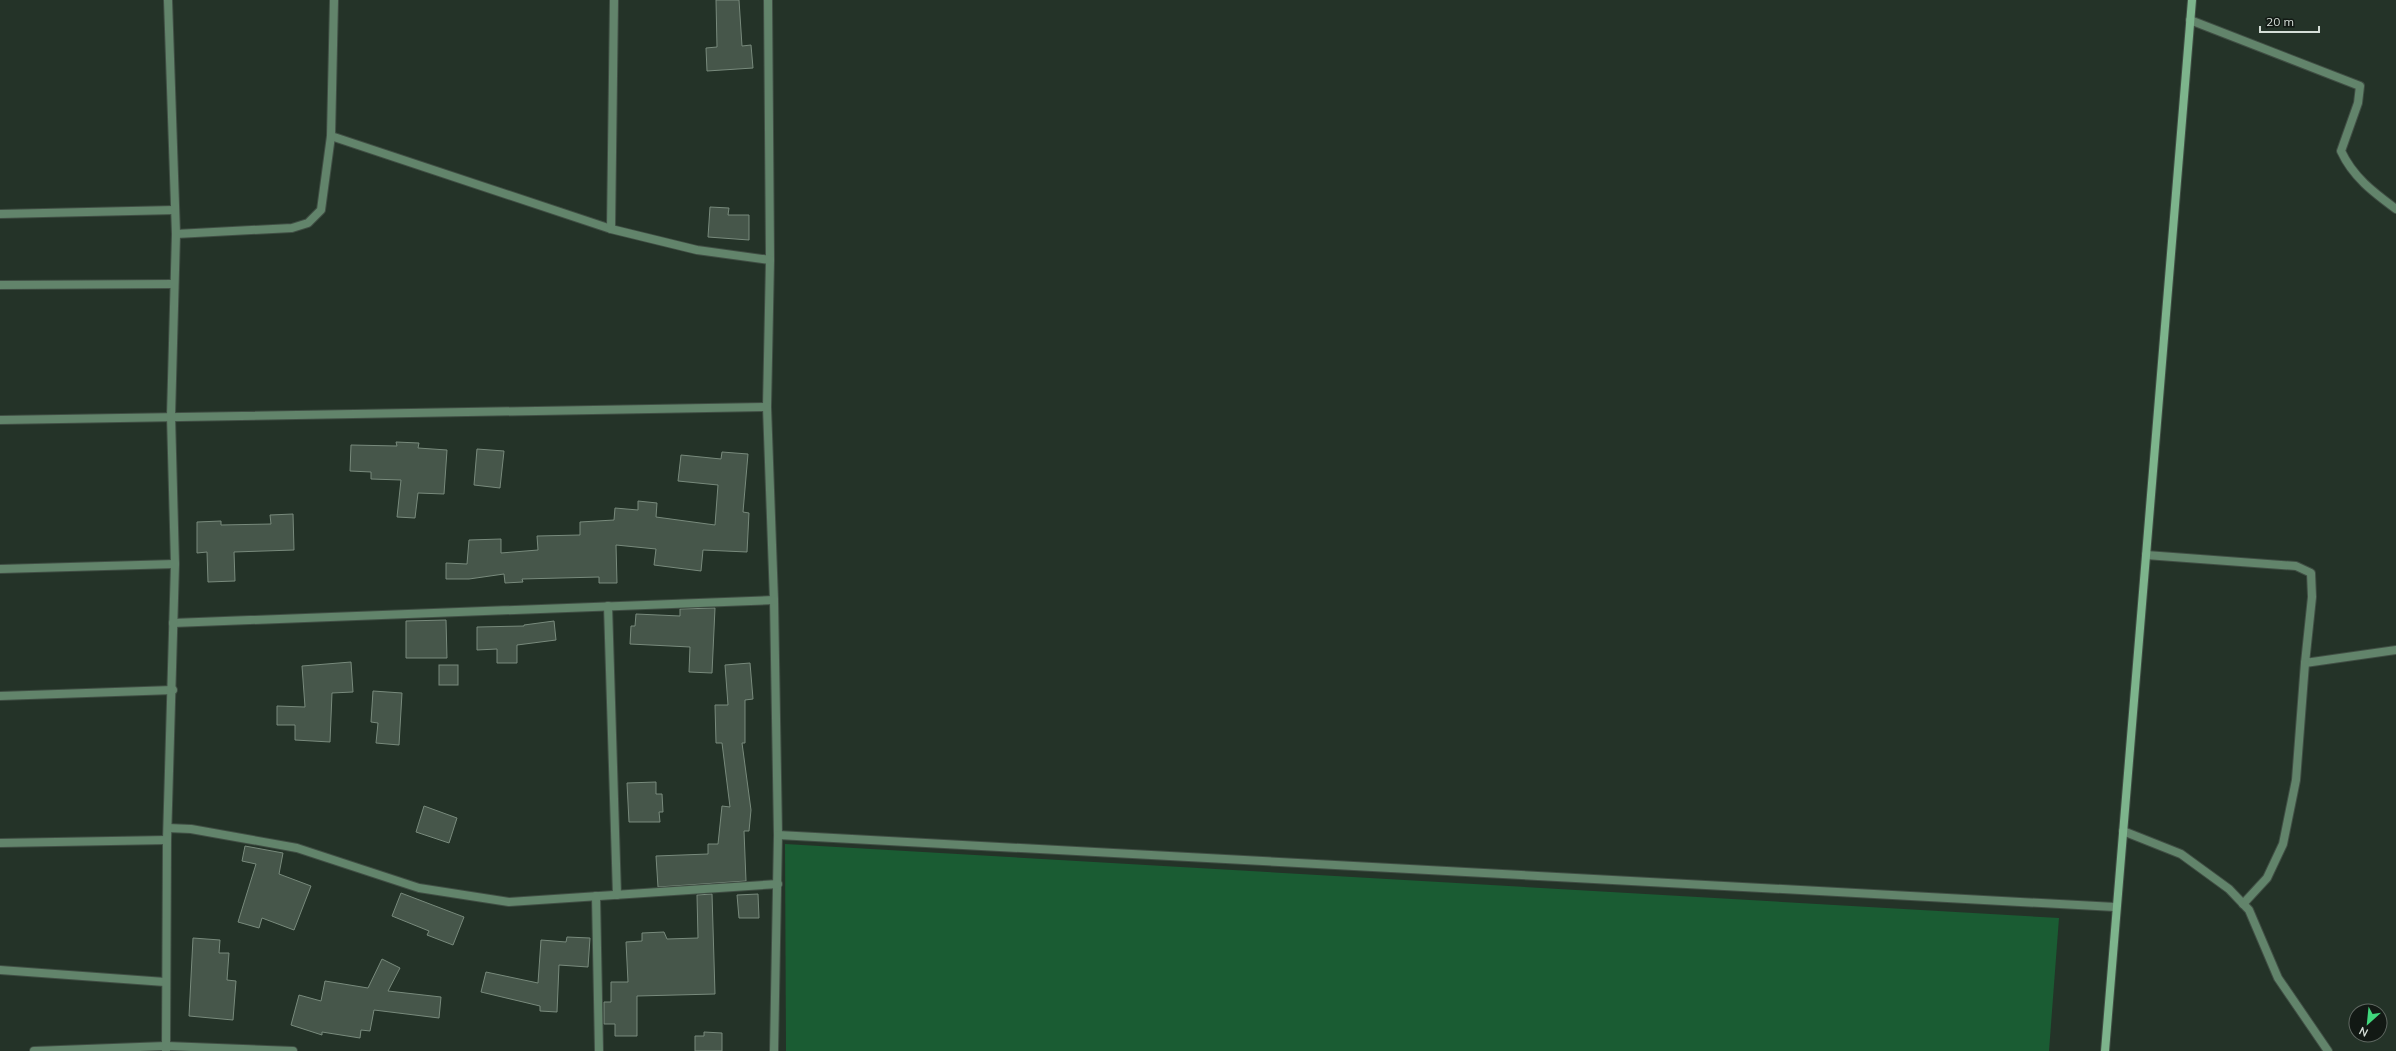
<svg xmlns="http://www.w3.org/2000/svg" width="2396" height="1051" viewBox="0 0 2396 1051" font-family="Mulish,sans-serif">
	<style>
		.green { fill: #1a5c33 }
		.building { fill: #46564a; stroke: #788a7c }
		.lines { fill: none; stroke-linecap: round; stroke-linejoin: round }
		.street-casing { stroke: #404e44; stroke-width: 10 }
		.secondary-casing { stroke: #404e44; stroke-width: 10 }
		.street { stroke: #62846b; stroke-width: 8 }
		.secondary { stroke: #7db48c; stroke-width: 8 }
	</style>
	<rect width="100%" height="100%" fill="#243328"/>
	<polygon class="green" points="785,844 2059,918 2049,1051 786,1051"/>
	<g class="building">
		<polygon points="716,0 739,0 742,46 751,45 753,68 707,71 706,48 717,47"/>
		<polygon points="710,207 729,208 728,215 749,215 749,240 708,237"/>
		<polygon points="396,442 419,443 418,448 447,450 444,494 418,493 415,518 397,517 401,480 371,479 371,472 350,471 351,445 397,446"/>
		<polygon points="477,449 504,451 500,488 474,485"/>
		<polygon points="722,452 748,454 743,512 749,513 747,552 703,550 701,571 654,565 656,549 616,545 617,583 599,583 599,577 522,579 523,582 505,583 504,574 469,579 446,579 446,563 467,564 469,540 501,539 501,553 538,550 537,536 580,535 580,522 614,520 615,508 638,510 638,501 657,503 656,517 715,525 718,485 678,481 681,455 721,459"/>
		<polygon points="293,514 294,550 234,552 235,581 208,582 207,552 197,553 197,522 221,521 221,525 271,524 270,515"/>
		<polygon points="715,608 712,673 689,672 690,647 630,644 631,626 635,626 636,614 680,616 680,609"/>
		<polygon points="446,620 447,658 406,658 406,621"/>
		<polygon points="554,621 556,640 517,645 517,663 497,663 497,649 477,650 477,627 524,626 524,625"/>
		<polygon points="351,662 353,692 332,693 330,742 295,740 295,725 277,725 277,706 305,707 302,666"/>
		<polygon points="750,663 753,699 745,700 745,743 742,743 751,810 749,831 744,831 746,881 658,887 656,856 708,854 708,844 718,844 722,806 730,807 722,743 716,743 715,705 728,705 725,665"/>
		<rect x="439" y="665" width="19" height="20"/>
		<polygon points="373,691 402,693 399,745 376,743 378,723 371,722"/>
		<polygon points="656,782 656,794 662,794 663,812 659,812 660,822 629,822 627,783"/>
		<polygon points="424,806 457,818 449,843 416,832"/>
		<polygon points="245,846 283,853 279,874 311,886 294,930 262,918 259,928 238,922 256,864 242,861"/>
		<polygon points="401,893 464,917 453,945 427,935 429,931 392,916"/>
		<polygon points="712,894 715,994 637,996 637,1036 615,1036 615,1024 604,1024 604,1002 611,1002 611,982 628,982 626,942 642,941 642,933 664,932 667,939 698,938 697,895"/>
		<polygon points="758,894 759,918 739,918 737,895"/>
		<polygon points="567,937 590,938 588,967 559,965 557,1012 540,1011 540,1006 481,992 486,972 538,983 541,940 566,942"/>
		<polygon points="193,938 220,940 219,953 229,953 227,980 236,981 233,1020 189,1016"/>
		<polygon points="382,959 400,968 388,991 441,997 439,1018 374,1010 370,1031 361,1030 360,1038 322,1032 322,1035 291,1025 299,995 321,1001 325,981 368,988"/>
		<polygon points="704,1032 722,1033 722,1051 695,1051 695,1036 704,1036"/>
	</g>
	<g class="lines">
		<defs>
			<g id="street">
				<polyline points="768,0 770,260 767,407 774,600 778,835 774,1051"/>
				<path d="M2190,20l170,66 -2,17 -17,48c12,26 32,41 55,58"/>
				<polyline points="331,136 611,229 697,250 770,260"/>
				<polyline points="0,214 175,210"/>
				<polyline points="611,229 614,0"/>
				<polyline points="176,234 292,228 308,223 321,210 331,136 334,0"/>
				<polyline points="0,285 173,284"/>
				<polyline points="0,420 767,407"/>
				<polyline points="2146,555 2296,566 2311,573 2312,597 2305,663 2396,650"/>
				<polyline points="0,569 175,564"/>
				<polyline points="608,606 617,895"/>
				<polyline points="173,623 774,600"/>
				<polyline points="0,696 173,690"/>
				<polyline points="168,828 191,829 297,848 419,888 509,902 778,884"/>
				<polyline points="2123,831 2181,854 2229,889 2249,910 2278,978 2328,1051"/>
				<polyline points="778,835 2115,907"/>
				<polyline points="0,843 167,840"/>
				<polyline points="596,896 599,1051"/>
				<polyline points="2243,904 2267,878 2283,844 2296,780 2305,663"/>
				<polyline points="0,970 165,982"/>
				<polyline points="34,1051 166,1046 293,1051"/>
				<polyline points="166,1051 167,840 175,564 171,416 176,234 168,0"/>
			</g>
			<polyline id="secondary" points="2105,1051 2192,0"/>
		</defs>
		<use href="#street" class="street-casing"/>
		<use href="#secondary" class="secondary-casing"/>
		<use href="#street" class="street"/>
		<use href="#secondary" class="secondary"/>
	</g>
	<g transform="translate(2368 1023) rotate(207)"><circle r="19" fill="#121914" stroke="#606862"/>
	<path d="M0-3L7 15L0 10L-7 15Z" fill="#40d77c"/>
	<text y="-6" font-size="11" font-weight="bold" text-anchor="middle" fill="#d5ded7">N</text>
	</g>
	<path d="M2260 26v6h59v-6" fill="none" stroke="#d5ded7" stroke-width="2"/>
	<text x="2266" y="26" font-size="12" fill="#d5ded7" stroke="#121914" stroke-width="3" paint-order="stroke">20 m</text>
</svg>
